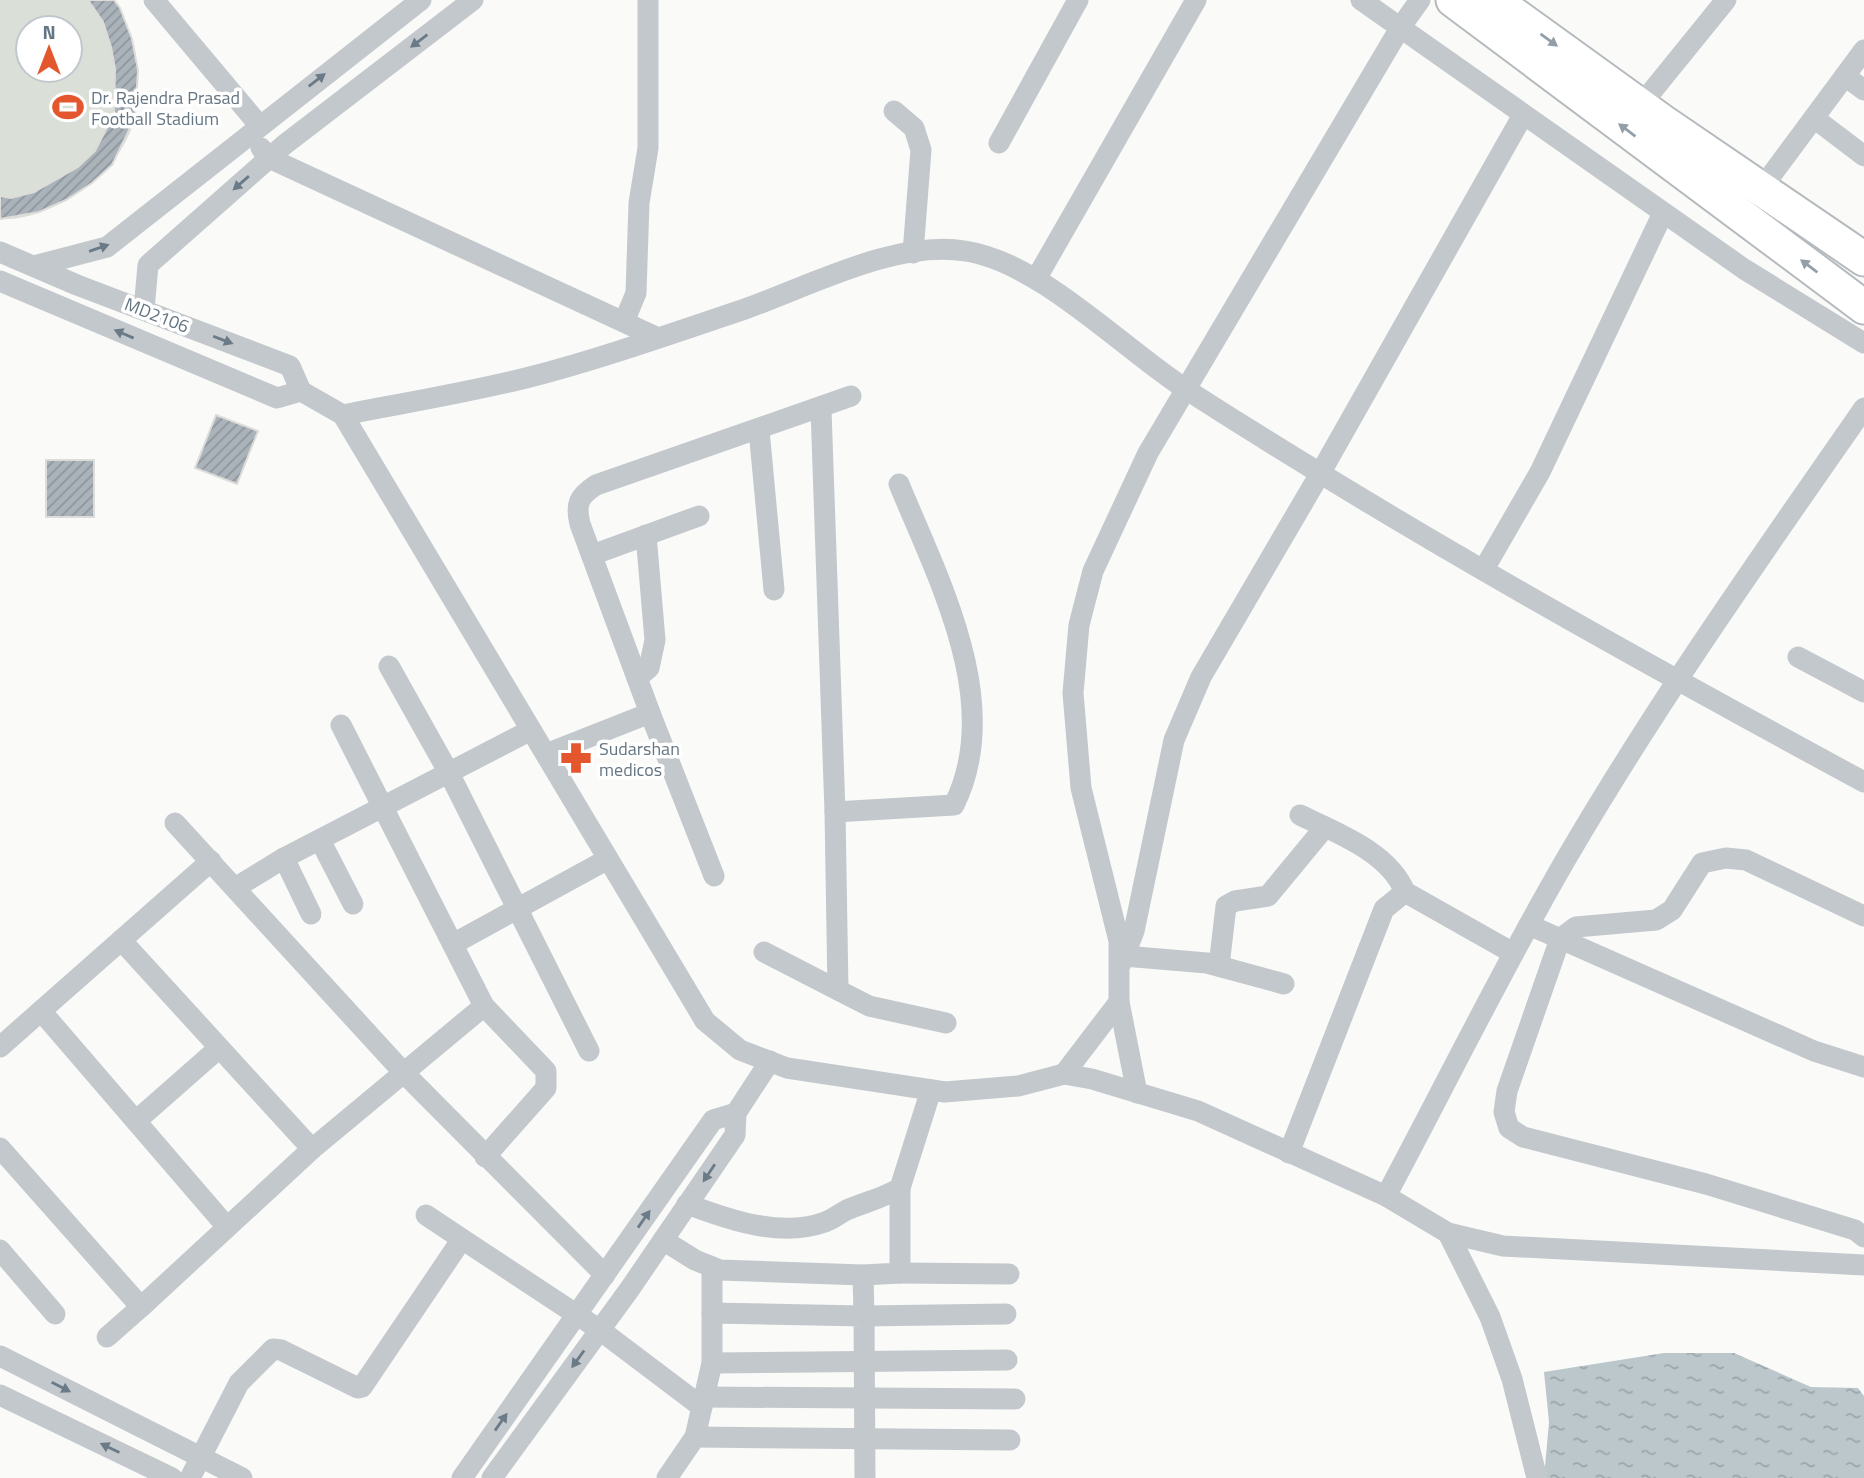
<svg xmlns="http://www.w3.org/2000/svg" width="1864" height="1478" viewBox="0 0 1864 1478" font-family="'Titillium Web',sans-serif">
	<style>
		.grass { fill: #dadfd7; fill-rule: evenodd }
		.water { fill: url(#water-ripples) }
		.building { fill: url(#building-hatch); stroke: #dcdcda; stroke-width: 2 }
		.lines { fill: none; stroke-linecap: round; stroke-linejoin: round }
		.primary-casing { stroke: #b5babe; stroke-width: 37 }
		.minor { stroke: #c3c8cc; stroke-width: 21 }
		.primary { stroke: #fff; stroke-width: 33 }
		.oneway { fill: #939fa8 }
		.oneway2 { fill: #6a7a87 }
		.labels { text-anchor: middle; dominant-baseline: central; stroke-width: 7; stroke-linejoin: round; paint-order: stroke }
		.poi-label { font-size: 18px; fill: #657683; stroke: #fff; text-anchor: start }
		.street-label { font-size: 18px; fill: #657683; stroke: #fff }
	</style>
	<defs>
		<pattern id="water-ripples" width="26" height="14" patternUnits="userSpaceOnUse" patternTransform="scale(1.75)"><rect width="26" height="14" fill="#bbc7cb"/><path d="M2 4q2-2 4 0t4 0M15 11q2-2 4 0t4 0" fill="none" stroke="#9ca6aa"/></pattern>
		<pattern id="building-hatch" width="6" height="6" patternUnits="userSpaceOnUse" patternTransform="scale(1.75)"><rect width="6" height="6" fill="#aab3b9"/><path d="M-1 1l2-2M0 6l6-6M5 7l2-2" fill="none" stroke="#8e969c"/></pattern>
	</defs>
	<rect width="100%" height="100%" fill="#fafaf8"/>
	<path class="grass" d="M0,0h114c35,78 39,141 -38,194 -21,14 -51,27 -76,25zM28,28h42v42h-42z"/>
	<polygon class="water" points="1664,1353 1734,1353 1811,1387 1858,1388 1864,1396 1864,1478 1544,1478 1549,1422 1544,1372"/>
	<g class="building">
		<polygon points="88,0 114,0 120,8 132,39 138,70 135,118 112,165 92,183 66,200 39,212 0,219 0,196 11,198 34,192 78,167 95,151 114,114 115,69 111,47 103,22"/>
		<polygon points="216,415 258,431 237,484 195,468"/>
		<rect x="46" y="460" width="48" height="57"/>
	</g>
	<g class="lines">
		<defs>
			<g id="primary">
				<polyline points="1453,0 1864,307"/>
				<polyline points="1494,0 1663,122 1864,259"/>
			</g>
		</defs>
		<use href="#primary" class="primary-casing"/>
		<g class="minor">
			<polyline points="154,0 259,125"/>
			<polyline points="1361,0 1744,269 1864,343"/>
			<polyline points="1845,76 1864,90"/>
			<polyline points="1640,106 1726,0"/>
			<polyline points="894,111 914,128 921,150 913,253"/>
			<polyline points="1814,118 1864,156"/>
			<polyline points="999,143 1078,0"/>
			<polyline points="261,148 269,158 656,337"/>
			<polyline points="1761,189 1864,50"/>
			<polyline points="0,252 77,285 290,366 301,391"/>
			<polyline points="34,266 107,247 421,0"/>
			<polyline points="1036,279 1196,0"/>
			<polyline points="0,281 277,398 301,391 343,415 705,1021 740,1050 787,1068 945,1092 1018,1086 1064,1074 1092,1079 1198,1111 1386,1196 1448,1233 1503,1246 1864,1265"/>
			<polyline points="144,310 148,265 284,145 473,0"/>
			<polyline points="624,322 636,293 639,203 648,148 648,0"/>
			<polyline points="821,409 835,812"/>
			<path d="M343,415c61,-12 123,-22 183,-37 74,-19 147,-45 219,-69 65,-23 150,-69 220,-58 75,11 158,98 222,139 219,141 448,268 677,392"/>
			<polyline points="759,430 774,590"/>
			<polyline points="592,555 699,516"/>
			<polyline points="1484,569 1540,472 1663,213"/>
			<polyline points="1798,657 1864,692"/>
			<polyline points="389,666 449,773 589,1051"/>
			<polyline points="637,678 649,668 655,640 646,535"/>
			<polyline points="650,713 714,876"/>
			<polyline points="341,725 484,1006 546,1071 546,1088 485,1157"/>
			<path d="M546,754l104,-41 -70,-189c-5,-20 -1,-28 16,-39l255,-89"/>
			<path d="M1300,815c37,18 89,37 105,77l108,61"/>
			<polyline points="175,823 404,1073 605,1275"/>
			<polyline points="320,840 353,904"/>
			<polyline points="284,858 311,914"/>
			<polyline points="235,888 284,858 531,730"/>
			<polyline points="1864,916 1746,860 1726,858 1702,863 1672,910 1656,920 1576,927 1560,939 1507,1091 1504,1112 1509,1128 1523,1137 1706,1184 1855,1230 1864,1237"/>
			<polyline points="1529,925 1814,1051 1864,1067"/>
			<polyline points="121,940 312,1149"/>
			<polyline points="453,944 608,859"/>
			<polyline points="764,952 869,1006 946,1023"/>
			<polyline points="1124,956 1207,963 1284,984"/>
			<polyline points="1122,962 1134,931 1174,740 1201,677 1321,472 1523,115"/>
			<polyline points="1219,966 1226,906 1235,901 1268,896 1325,827"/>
			<path d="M838,990l-3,-178 119,-7c51,-102 -16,-226 -55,-321"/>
			<polyline points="41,1011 227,1227"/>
			<polyline points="0,1047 211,861"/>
			<polyline points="1064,1074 1119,1002"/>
			<polyline points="1137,1093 1119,1002 1119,941 1081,788 1073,693 1079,625 1093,571 1148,453 1400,28 1420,0"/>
			<polyline points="136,1121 219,1048"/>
			<polyline points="0,1148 141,1307 312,1149 484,1006"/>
			<polyline points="1289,1153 1384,909 1405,892"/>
			<polyline points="900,1188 900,1273 863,1275 864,1316 1006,1314"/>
			<path d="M1386,1196c60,-112 116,-227 180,-337 91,-156 195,-303 298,-451"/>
			<path d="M687,1204c42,16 94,34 138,18 9,-3 16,-10 24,-13 19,-8 32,-10 51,-21l31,-98"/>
			<polyline points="426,1215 462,1239"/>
			<polyline points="1448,1233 1490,1317 1512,1379 1537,1478"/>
			<polyline points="663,1240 695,1260 720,1270 863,1275"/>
			<polyline points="0,1250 55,1314"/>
			<polyline points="712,1267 712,1313"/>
			<polyline points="900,1273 1009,1274"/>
			<polyline points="107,1337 141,1307"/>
			<polyline points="0,1356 242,1478"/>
			<polyline points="712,1363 1007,1360"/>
			<polyline points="0,1395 172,1478"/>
			<polyline points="704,1397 1015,1399"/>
			<polyline points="695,1437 1010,1440"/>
			<polyline points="190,1478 239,1383 273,1349 281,1350 358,1388 362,1387 462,1239 600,1330 702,1407"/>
			<polyline points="462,1478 713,1120 736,1113"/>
			<polyline points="492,1478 629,1290 735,1135 736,1113 770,1061"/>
			<polyline points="667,1478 695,1437 712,1363 712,1313 864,1316 865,1478"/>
		</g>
		<use href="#primary" class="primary"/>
	</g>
	<defs><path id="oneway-solid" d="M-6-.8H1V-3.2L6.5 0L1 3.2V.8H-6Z" transform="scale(1.75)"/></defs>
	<g class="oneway">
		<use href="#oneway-solid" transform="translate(1549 40) rotate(36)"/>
		<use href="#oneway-solid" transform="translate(1627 130) rotate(-143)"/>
		<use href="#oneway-solid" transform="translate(1809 266) rotate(-143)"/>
	</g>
	<g class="oneway2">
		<use href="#oneway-solid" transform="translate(419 41) rotate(143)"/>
		<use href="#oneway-solid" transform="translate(317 80) rotate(-38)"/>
		<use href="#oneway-solid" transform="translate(241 183) rotate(139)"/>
		<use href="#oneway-solid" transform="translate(99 248) rotate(-19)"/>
		<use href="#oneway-solid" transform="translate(124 334) rotate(-157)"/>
		<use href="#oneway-solid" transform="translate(223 340) rotate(21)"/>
		<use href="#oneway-solid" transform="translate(709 1173) rotate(124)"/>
		<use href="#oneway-solid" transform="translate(644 1219) rotate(-55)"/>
		<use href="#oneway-solid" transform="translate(578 1359) rotate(126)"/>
		<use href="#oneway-solid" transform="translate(61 1387) rotate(27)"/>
		<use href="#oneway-solid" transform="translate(501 1422) rotate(-55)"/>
		<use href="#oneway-solid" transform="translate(110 1448) rotate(-154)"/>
	</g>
	<defs>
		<symbol id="stadium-bare" viewBox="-9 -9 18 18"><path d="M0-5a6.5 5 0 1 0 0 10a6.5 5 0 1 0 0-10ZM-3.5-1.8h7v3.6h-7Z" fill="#e4572e" stroke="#fff" stroke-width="2.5" paint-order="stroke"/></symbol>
		<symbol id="pharmacy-bare" viewBox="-9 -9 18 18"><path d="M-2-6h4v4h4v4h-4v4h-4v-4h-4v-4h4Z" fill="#e4572e" stroke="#fff" stroke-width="2.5" paint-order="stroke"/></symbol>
	</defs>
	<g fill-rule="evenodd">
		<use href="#stadium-bare" x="46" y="85" width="44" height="44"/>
		<use href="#pharmacy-bare" x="554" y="736" width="44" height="44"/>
	</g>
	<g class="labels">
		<g class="poi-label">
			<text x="91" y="97">Dr. Rajendra Prasad<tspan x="91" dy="21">Football Stadium</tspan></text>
			<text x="599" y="748">Sudarshan<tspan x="599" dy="21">medicos</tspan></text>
		</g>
		<g class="street-label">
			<text transform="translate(157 315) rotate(21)">MD2106</text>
		</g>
	</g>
	<g transform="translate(49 49)"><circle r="33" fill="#ffffff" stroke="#c1c8cd" stroke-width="2"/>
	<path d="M0-5L12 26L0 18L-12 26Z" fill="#e4572e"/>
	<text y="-10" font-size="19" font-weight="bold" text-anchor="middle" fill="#657683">N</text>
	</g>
</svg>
